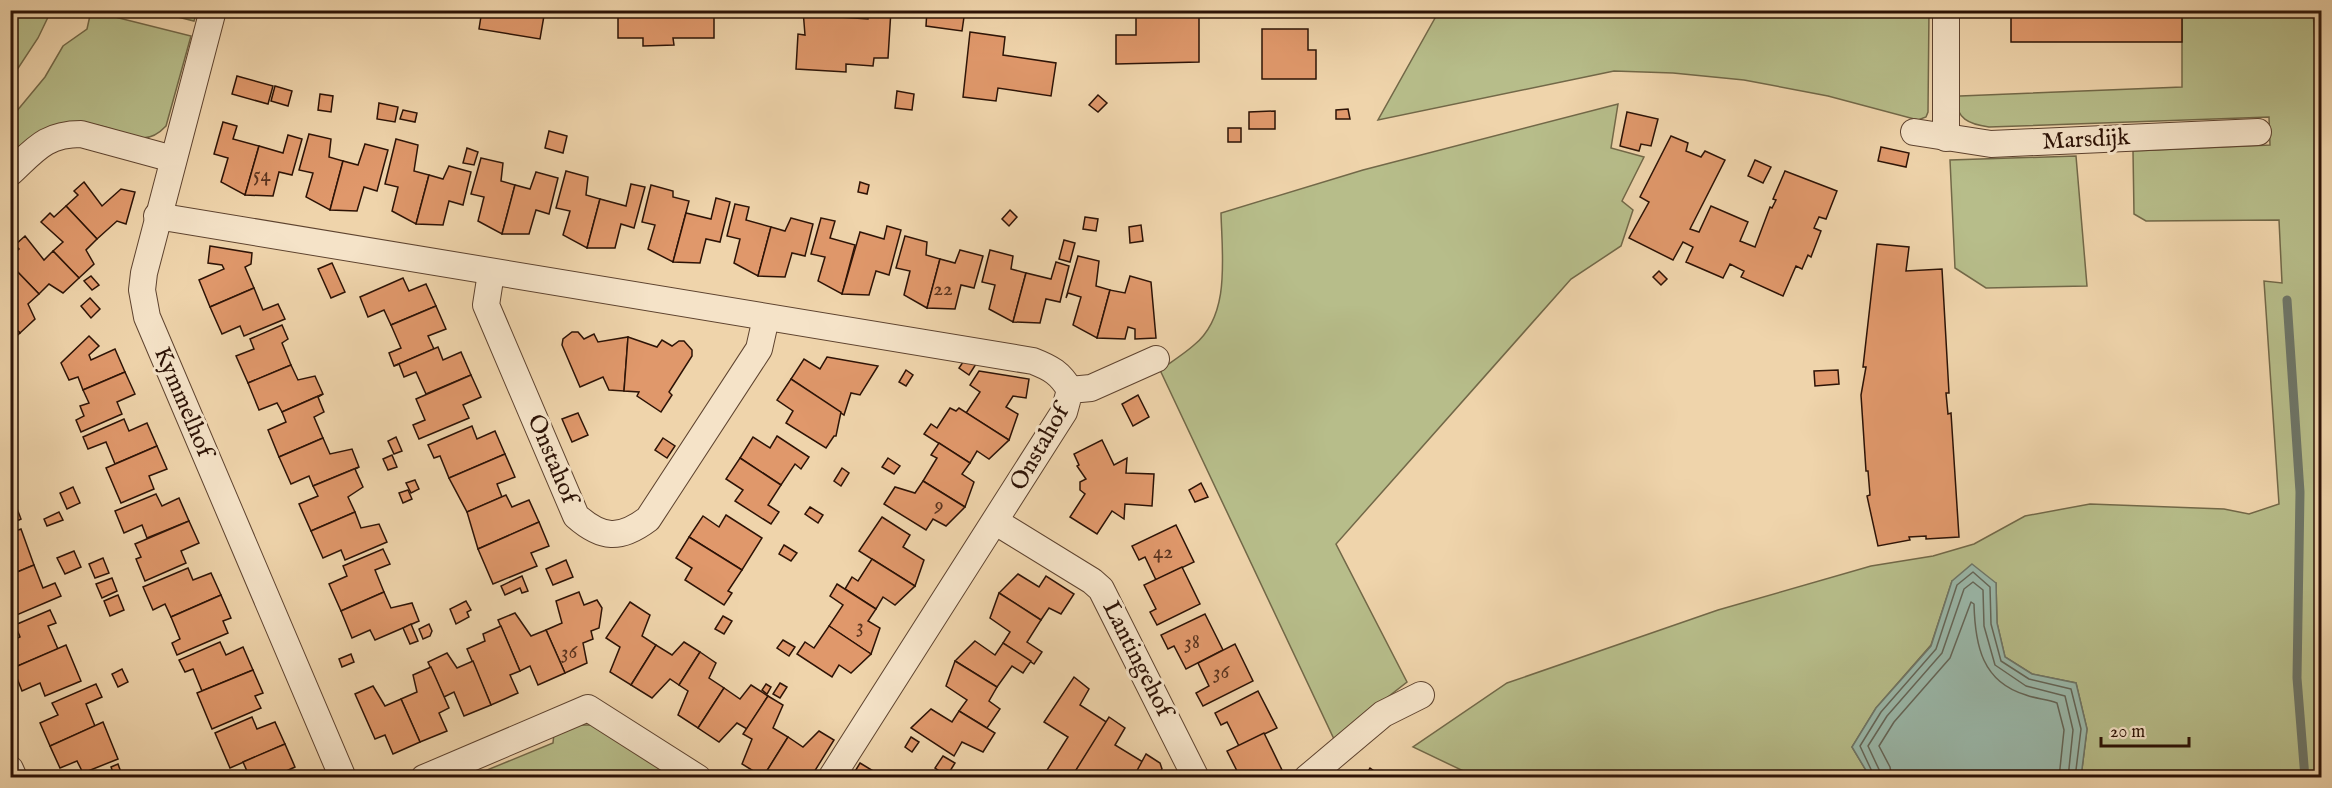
<svg xmlns="http://www.w3.org/2000/svg" width="2332" height="788" viewBox="0 0 2332 788" font-family="'IM FELL English',serif">
	<style>
		.green { fill: #b7bd8a; stroke: #726848; stroke-width: 1.5 }
		.water { fill: #9ab8aa; stroke: #6e7668; stroke-width: 1.5 }
		.lines { fill: none; stroke-linecap: round; stroke-linejoin: round }
		.shore { stroke: #646658; stroke-width: 1.5 }
		.stream { stroke: #6e7668; stroke-width: 9 }
		.building { fill: #e0986b; stroke: #2d1306; stroke-width: 1.5 }
		.minor-casing { stroke: #5e432f; stroke-width: 28 }
		.minor { stroke: #f5e3c8; stroke-width: 26 }
		.labels { text-anchor: middle; dominant-baseline: central; stroke-width: 6; stroke-linejoin: round; paint-order: stroke }
		.number-label { font-size: 21px; fill: #5a341f }
		.street-label { font-size: 24px; fill: #2d1306; stroke: #f5e3c8 }
	</style>
	<rect width="100%" height="100%" fill="#efd4ab"/>
	<filter id="stains"><feTurbulence type="fractalNoise" baseFrequency=".00333" numOctaves="4"/><feColorMatrix values="0 0 0 0 .2 0 0 0 0 .09 0 0 0 0 .02 0 0 0 .5 -.17"/></filter>
	<radialGradient id="worn" r=".72"><stop offset=".6" stop-color="#630" stop-opacity="0"/><stop offset="1" stop-color="#630" stop-opacity=".3"/></radialGradient>
	<g class="green">
		<polygon points="11,10 51,11 38,38 11,79"/>
		<path d="M91,11l100,25 -25,90c-25,27 -44,0 -73,-1 -12,-1 -67,26 -82,32v-39l34,-41 18,-31 24,-17z"/>
		<polygon points="154,11 197,10 197,11 194,21"/>
		<polygon points="1439,11 1929,11 1928,112 1926,117 1918,120 1828,96 1744,80 1673,73 1614,71 1378,120"/>
		<path d="M2182,11h131l9,139 -1,627h-240l6,-48 -11,-46 -44,-9 -27,-17 -8,-34 -1,-40 -44,-2 -21,64 -55,63 -24,39 18,30h-394l-63,-30 94,-64 211,-73 153,-44 62,-10 41,-12 51,-28 65,-12 134,5 25,5 30,-10 -15,-223 18,2 -3,-63 -133,1 -12,-7 -1,-63 137,-6 -1,-28 -280,10c-21,-3 -32,-8 -34,-30l5,-1 222,-9z"/>
		<path d="M1618,104l-7,44 33,9 -22,44 11,9 -12,36 -50,33 -235,265 71,138 -73,57 -174,-369c11,-8 24,-16 34,-25 37,-30 28,-89 27,-132l142,-43z"/>
		<polygon points="2076,156 2087,286 1986,288 1955,268 1950,160"/>
		<polygon points="575,725 593,725 676,778 448,778 467,770 475,775 553,743 554,733"/>
	</g>
	<polygon class="water" points="1972,564 1996,583 1997,623 2005,657 2032,674 2076,683 2087,729 2081,777 1870,777 1852,747 1876,708 1931,646 1952,581"/>
	<g class="lines">
		<g class="shore">
			<polyline points="1875,778 1860,746 1881,712 1936,649 1957,585 1973,572 1990,587 1991,624 2001,661 2029,679 2071,689 2081,729 2075,778"/>
			<polyline points="1883,778 1868,746 1887,716 1942,653 1964,589 1973,582 1983,590 1984,626 1995,665 2026,686 2065,696 2073,730 2068,778"/>
			<path d="M1892,778l-2,-11 -11,-21 15,-24 56,-64 21,-56 3,2c1,41 8,78 52,91 10,4 22,4 31,8l7,27 -5,48"/>
		</g>
		<polyline class="stream" points="2287,300 2300,492 2297,678 2305,778"/>
	</g>
	<g class="building">
		<polygon points="482,10 545,10 540,39 479,29"/>
		<polygon points="618,10 714,10 714,38 673,38 674,45 643,46 643,38 618,38"/>
		<polygon points="803,10 840,10 840,17 868,19 869,10 891,10 888,58 874,58 873,66 846,64 846,72 796,69 798,34 805,35"/>
		<polygon points="927,10 965,10 962,31 926,26"/>
		<polygon points="2008,10 2182,10 2182,42 2011,42 2011,17"/>
		<polygon points="1136,15 1199,16 1199,62 1116,64 1116,35 1136,35"/>
		<polygon points="1262,29 1308,29 1308,50 1316,50 1316,79 1262,79"/>
		<polygon points="970,32 1005,37 1003,55 1056,63 1051,96 998,88 996,101 963,97"/>
		<polygon points="237,76 273,86 268,104 232,94"/>
		<polygon points="275,86 292,91 288,106 271,101"/>
		<polygon points="897,91 914,94 912,110 895,108"/>
		<polygon points="320,94 333,96 331,112 318,110"/>
		<polygon points="1098,95 1107,103 1098,112 1089,105"/>
		<polygon points="379,103 398,107 395,122 377,119"/>
		<polygon points="1348,109 1350,119 1336,119 1336,110"/>
		<polygon points="403,110 417,113 415,122 400,119"/>
		<polygon points="1275,111 1275,129 1249,129 1249,112"/>
		<polygon points="1627,112 1658,119 1651,146 1641,144 1639,151 1620,146"/>
		<polygon points="223,122 237,126 233,139 259,146 245,195 221,182 228,158 214,154"/>
		<rect x="1228" y="128" width="13" height="14"/>
		<polygon points="549,131 567,136 563,153 545,148"/>
		<polygon points="309,134 331,139 329,157 343,161 330,210 306,197 313,173 299,170"/>
		<polygon points="288,135 302,139 292,175 279,172 273,196 245,195 259,146 283,153"/>
		<polygon points="1671,136 1688,143 1686,151 1701,157 1705,151 1725,160 1690,229 1699,232 1711,206 1748,222 1740,241 1755,247 1770,207 1772,208 1776,200 1773,199 1785,171 1837,191 1826,219 1819,217 1814,228 1821,231 1811,257 1808,255 1802,269 1796,266 1783,296 1741,277 1744,271 1730,264 1723,278 1686,262 1693,247 1683,242 1673,260 1629,238 1649,202 1640,197"/>
		<polygon points="396,139 418,145 414,171 429,175 416,224 392,211 398,187 385,184"/>
		<polygon points="365,144 388,150 377,191 364,187 357,211 330,210 343,161 358,165"/>
		<polygon points="1881,147 1909,153 1906,167 1878,161"/>
		<polygon points="467,148 478,152 474,165 463,163"/>
		<polygon points="481,158 503,163 501,181 515,185 502,234 478,221 484,197 471,194"/>
		<polygon points="1755,160 1771,167 1763,183 1748,176"/>
		<polygon points="449,166 471,172 463,205 449,201 443,225 416,224 429,175 443,179"/>
		<polygon points="566,171 588,177 586,195 600,199 587,248 563,235 570,211 556,208"/>
		<polygon points="536,172 558,178 549,214 536,210 529,234 502,234 515,185 530,189"/>
		<polygon points="84,182 102,206 121,189 135,192 126,224 117,221 97,239 66,206 78,195 74,191"/>
		<polygon points="860,182 869,185 867,194 858,192"/>
		<polygon points="631,184 645,187 634,228 621,224 615,248 587,248 600,199 626,206"/>
		<polygon points="651,185 673,191 673,197 689,201 673,262 648,249 655,225 642,222"/>
		<polygon points="716,198 730,202 720,242 706,239 700,263 673,262 686,213 711,219"/>
		<polygon points="735,204 749,207 746,220 771,227 758,276 734,263 740,239 727,236"/>
		<polygon points="66,206 97,239 86,250 94,264 79,278 53,251 63,242 41,222 50,213 54,217"/>
		<polygon points="1010,210 1017,217 1009,226 1002,219"/>
		<polygon points="1085,217 1098,219 1096,231 1083,229"/>
		<polygon points="791,218 813,224 805,256 792,253 785,277 758,276 771,227 785,231"/>
		<polygon points="821,218 835,221 830,238 855,245 842,294 818,281 825,257 811,254"/>
		<polygon points="1141,225 1143,241 1130,243 1129,227"/>
		<polygon points="887,226 901,230 889,275 876,271 869,295 842,294 860,232 884,239"/>
		<polygon points="25,236 44,260 53,251 79,278 63,293 49,284 39,294 10,264 10,257 19,249 15,245"/>
		<polygon points="905,236 927,242 926,255 940,259 927,308 904,295 910,271 896,268"/>
		<polygon points="1064,240 1075,243 1070,262 1059,259"/>
		<polygon points="1877,244 1909,247 1906,271 1942,269 1949,393 1946,393 1948,414 1951,413 1959,537 1926,539 1926,536 1909,537 1910,540 1878,546 1867,496 1870,495 1868,471 1866,471 1861,395 1866,367 1863,367"/>
		<polygon points="210,246 252,253 251,264 245,267 254,288 210,307 199,280 224,269 222,265 208,263"/>
		<polygon points="960,250 983,256 974,288 961,285 955,309 927,308 940,259 955,263"/>
		<polygon points="990,250 1013,256 1011,269 1026,273 1013,322 989,309 995,285 982,282"/>
		<polygon points="1078,256 1099,261 1096,286 1110,290 1097,338 1073,325 1081,297 1068,293 1066,298"/>
		<polygon points="1056,262 1069,266 1060,302 1046,299 1040,323 1013,322 1026,273 1051,279"/>
		<polygon points="332,263 345,292 331,298 318,269"/>
		<polygon points="10,264 39,294 28,304 35,319 20,333 10,323"/>
		<polygon points="1659,271 1667,279 1661,285 1653,277"/>
		<polygon points="91,276 99,285 92,290 84,281"/>
		<polygon points="1130,276 1151,282 1156,338 1135,339 1135,329 1128,327 1125,339 1097,338 1110,290 1125,293"/>
		<polygon points="403,278 409,291 426,284 436,306 391,325 384,310 368,317 360,297"/>
		<polygon points="254,288 263,310 278,304 285,319 244,336 240,326 222,334 210,307"/>
		<polygon points="90,298 100,309 91,318 81,306"/>
		<polygon points="436,306 446,329 428,336 434,349 394,366 389,353 401,348 391,325"/>
		<polygon points="10,323 20,333 10,342"/>
		<polygon points="282,325 288,339 282,343 291,365 248,383 236,356 254,349 250,339"/>
		<polygon points="572,332 578,332 584,339 594,334 598,342 628,337 624,391 609,390 603,377 580,387 562,345 563,339"/>
		<polygon points="89,336 99,346 89,355 91,360 115,349 125,372 83,390 78,377 69,380 61,363"/>
		<polygon points="628,337 657,347 662,340 672,346 679,341 684,341 692,350 692,356 669,392 672,395 661,412 637,396 639,392 624,391"/>
		<polygon points="438,347 443,360 461,352 471,375 426,394 416,372 404,377 399,364 394,366"/>
		<polygon points="827,357 878,366 860,395 851,393 844,415 791,379 804,359 820,369"/>
		<polygon points="963,362 976,364 969,375 959,368"/>
		<polygon points="291,365 298,380 315,376 323,394 282,412 277,403 259,410 248,383"/>
		<polygon points="906,370 913,375 906,386 899,382"/>
		<polygon points="1838,370 1839,384 1815,386 1814,371"/>
		<polygon points="979,371 1029,379 1026,398 1013,396 1006,407 1018,414 1009,440 966,413 980,392 970,385"/>
		<polygon points="125,372 135,394 117,402 122,414 81,432 76,420 84,416 80,406 89,403 83,390"/>
		<polygon points="471,375 481,397 463,405 469,418 419,439 413,425 425,420 416,399"/>
		<polygon points="791,379 841,412 836,436 834,436 826,448 786,423 793,411 777,400"/>
		<polygon points="323,394 318,397 324,412 314,417 323,438 279,457 268,430 286,422 282,412"/>
		<polygon points="1138,395 1149,417 1133,426 1122,404"/>
		<polygon points="950,408 956,411 959,408 1009,440 989,459 977,451 970,463 924,434 931,424 937,428"/>
		<polygon points="578,413 588,435 572,442 562,419"/>
		<polygon points="124,419 129,431 147,423 157,446 115,464 106,442 88,449 83,437"/>
		<polygon points="472,426 477,439 495,431 505,454 449,478 440,456 434,458 428,445"/>
		<polygon points="777,436 809,457 801,469 795,464 781,485 740,458 753,437 770,448"/>
		<polygon points="396,437 402,451 394,454 388,441"/>
		<polygon points="323,438 330,454 352,449 359,467 313,486 309,476 291,484 279,457"/>
		<polygon points="663,438 675,446 667,458 655,450"/>
		<polygon points="1102,440 1114,465 1127,458 1126,473 1154,474 1152,506 1125,504 1124,519 1112,511 1097,534 1070,517 1085,494 1080,490 1080,482 1086,479 1077,466 1079,465 1074,454"/>
		<polygon points="939,443 970,463 962,474 974,482 965,507 923,481 937,458 931,455"/>
		<polygon points="157,446 167,469 149,476 154,489 121,503 106,468"/>
		<polygon points="505,454 515,477 497,484 502,497 467,512 449,478"/>
		<polygon points="392,455 397,467 388,470 383,459"/>
		<polygon points="740,458 781,485 768,505 779,512 771,524 735,501 743,490 726,479"/>
		<polygon points="888,458 900,466 894,474 882,467"/>
		<polygon points="359,467 355,469 363,487 348,497 355,512 311,531 299,504 318,496 313,486"/>
		<polygon points="842,468 849,473 841,486 834,481"/>
		<polygon points="415,480 419,489 411,493 406,483"/>
		<polygon points="923,481 965,507 946,526 933,519 926,530 884,504 895,487 915,493"/>
		<polygon points="1201,483 1208,497 1195,502 1189,490"/>
		<polygon points="73,487 80,503 67,509 60,493"/>
		<polygon points="408,490 412,499 403,503 399,493"/>
		<polygon points="156,494 162,506 179,498 189,521 147,538 142,525 124,533 115,511"/>
		<polygon points="506,495 512,507 529,500 539,522 478,549 467,512"/>
		<polygon points="16,506 21,519 10,524 10,508"/>
		<polygon points="810,507 823,515 818,523 805,514"/>
		<polygon points="59,512 63,520 47,526 44,519"/>
		<polygon points="355,512 361,528 379,524 387,542 345,560 341,550 323,558 311,531"/>
		<polygon points="726,515 762,538 742,570 689,537 703,516 719,527"/>
		<polygon points="882,517 910,535 903,547 924,560 915,586 859,551"/>
		<polygon points="189,521 199,543 181,551 186,563 145,581 136,559 141,557 135,544"/>
		<polygon points="539,522 549,546 531,553 537,566 493,584 478,549"/>
		<polygon points="1176,525 1194,562 1156,580 1145,557 1139,560 1132,546"/>
		<polygon points="21,529 34,565 10,575 10,533"/>
		<polygon points="689,537 742,570 728,591 732,593 724,605 685,580 692,568 676,558"/>
		<polygon points="784,545 797,553 791,561 779,554"/>
		<polygon points="383,549 390,564 375,570 384,592 341,611 329,584 347,576 343,566"/>
		<polygon points="74,551 81,567 65,574 57,558"/>
		<polygon points="103,558 109,573 95,578 89,564"/>
		<polygon points="872,559 915,586 895,605 883,597 876,609 845,589 852,577 858,581"/>
		<polygon points="566,560 573,577 553,585 546,569"/>
		<polygon points="34,565 43,588 55,583 61,596 12,617 10,575"/>
		<polygon points="1182,567 1200,604 1157,625 1150,612 1156,609 1144,585"/>
		<polygon points="188,568 193,580 211,573 221,595 171,617 165,604 153,610 143,587"/>
		<polygon points="1018,574 1039,587 1046,576 1074,594 1061,614 1049,608 1041,620 999,593"/>
		<polygon points="522,576 528,591 522,593 520,588 505,595 501,586"/>
		<polygon points="112,578 117,591 102,598 96,584"/>
		<polygon points="837,584 876,609 868,621 880,628 871,654 829,626 843,605 830,596"/>
		<polygon points="384,592 391,608 412,603 419,621 375,640 370,630 352,638 341,611"/>
		<polygon points="579,592 584,605 597,600 602,608 599,628 591,631 593,639 583,643 587,663 565,673 546,630 562,623 556,601"/>
		<polygon points="999,593 1041,620 1027,642 1042,652 1034,664 1003,643 1010,632 990,618"/>
		<polygon points="118,595 124,610 110,616 104,601"/>
		<polygon points="221,595 231,618 223,621 228,633 177,655 172,643 180,639 171,617"/>
		<polygon points="466,601 471,610 467,612 469,617 456,624 450,609"/>
		<polygon points="630,602 650,615 642,636 656,645 631,685 610,672 620,647 606,638"/>
		<polygon points="50,610 56,623 48,626 58,649 13,668 10,642 20,637 15,625"/>
		<polygon points="515,613 531,636 546,630 565,673 538,685 530,666 520,671 498,620"/>
		<polygon points="1205,614 1223,650 1186,669 1174,646 1168,649 1161,635"/>
		<polygon points="723,616 732,621 724,634 715,629"/>
		<polygon points="411,624 418,641 410,644 403,628"/>
		<polygon points="429,624 432,631 430,636 423,639 419,629"/>
		<polygon points="501,626 520,671 510,675 518,693 491,705 467,649 485,641 483,634"/>
		<polygon points="829,626 871,654 851,673 839,665 832,677 797,654 805,642 814,648"/>
		<polygon points="783,640 795,647 789,656 777,648"/>
		<polygon points="975,641 995,655 1003,643 1031,661 1023,673 1012,666 997,687 955,661"/>
		<polygon points="220,642 226,655 243,647 253,670 202,691 193,669 185,672 179,660"/>
		<polygon points="684,642 700,652 679,685 670,679 652,698 631,685 656,645 672,655"/>
		<polygon points="1235,644 1253,681 1203,706 1196,693 1209,686 1198,663"/>
		<polygon points="66,645 81,681 45,696 40,683 22,691 13,668"/>
		<polygon points="700,652 716,663 709,678 724,688 698,728 678,715 688,691 679,685"/>
		<polygon points="447,653 457,668 473,661 491,705 464,716 454,692 444,697 428,662"/>
		<polygon points="351,654 354,662 342,667 339,659"/>
		<polygon points="955,661 997,687 989,701 1000,709 987,728 959,711 967,700 946,686"/>
		<polygon points="431,667 449,708 439,713 447,731 420,742 401,699 417,692 413,675"/>
		<polygon points="122,669 128,682 118,687 112,674"/>
		<polygon points="253,670 263,693 255,696 261,708 212,729 197,693"/>
		<polygon points="1074,677 1089,689 1080,705 1108,723 1071,778 1042,778 1068,737 1044,722"/>
		<polygon points="780,683 787,687 780,698 773,694"/>
		<polygon points="96,684 102,697 86,704 95,726 50,746 40,723 58,715 52,703"/>
		<polygon points="766,684 771,687 767,694 762,690"/>
		<polygon points="751,685 768,696 747,729 737,723 719,742 698,728 724,688 740,699"/>
		<polygon points="373,686 385,706 401,699 420,742 393,754 385,735 375,739 355,694"/>
		<polygon points="1258,691 1277,728 1239,746 1227,722 1221,725 1215,713"/>
		<polygon points="768,696 783,705 773,728 788,737 763,777 742,764 752,739 743,734"/>
		<polygon points="931,709 952,722 959,711 995,733 983,752 962,742 954,756 911,728"/>
		<polygon points="252,717 257,729 275,722 285,744 230,768 215,733"/>
		<polygon points="1109,717 1125,728 1115,745 1143,762 1133,778 1071,778"/>
		<polygon points="103,722 118,759 83,773 77,761 60,768 50,746"/>
		<polygon points="819,731 834,740 811,777 802,771 796,778 763,777 788,737 803,747"/>
		<polygon points="1264,733 1282,770 1267,778 1234,778 1239,775 1227,751"/>
		<polygon points="911,737 919,742 912,752 905,747"/>
		<polygon points="285,744 295,767 271,778 250,778 243,762"/>
		<polygon points="1146,754 1160,763 1162,769 1156,778 1133,778"/>
		<polygon points="943,756 955,763 947,776 935,768"/>
		<polygon points="860,763 875,772 873,778 851,778"/>
		<polygon points="118,764 123,778 115,778 111,767"/>
		<polygon points="1370,768 1381,776 1380,778 1364,778"/>
		<polygon points="1013,771 1024,778 1009,778"/>
	</g>
	<g class="lines">
		<defs>
			<g id="minor">
				<polyline points="213,10 144,273 142,290 147,317 343,778"/>
				<polyline points="1914,132 1991,144 2258,132"/>
				<polyline points="1946,138 1946,10"/>
				<path d="M10,173c25,-23 35,-39 71,-39l92,25"/>
				<path d="M157,216l876,145c18,7 27,12 37,29"/>
				<path d="M491,273l-5,32 90,211c26,23 44,24 72,3l111,-170 7,-31"/>
				<polyline points="996,522 1092,581 1101,589 1196,778"/>
				<polyline points="10,769 14,778"/>
				<polyline points="424,778 588,708 698,778"/>
				<polyline points="831,778 1064,412 1070,390 1091,388 1156,359"/>
				<polyline points="1307,778 1383,714 1421,695"/>
			</g>
		</defs>
		<use href="#minor" class="minor-casing"/>
		<use href="#minor" class="minor"/>
	</g>
	<g class="labels">
		<g class="number-label">
			<text x="262" y="175">54</text>
			<text x="943" y="289">22</text>
			<text x="939" y="505">9</text>
			<text x="1163" y="552">42</text>
			<text x="860" y="626">3</text>
			<text x="1192" y="642">38</text>
			<text x="569" y="652">36</text>
			<text x="1221" y="672">36</text>
		</g>
		<g class="street-label">
			<text transform="translate(2086 140) rotate(-3)">Marsdijk</text>
			<text transform="translate(183 402) rotate(67)">Kymmelhof</text>
			<text transform="translate(1040 448) rotate(-60)">Onstahof</text>
			<text transform="translate(552 459) rotate(67)">Onstahof</text>
			<text transform="translate(1137 659) rotate(63)">Lantingehof</text>
		</g>
	</g>
	<rect width="2332" height="788" fill="none" stroke="#efd4ab" stroke-width="36"/>
	<rect x="12" y="12" width="2308" height="764" fill="none" stroke="#2d1306" stroke-width="3"/>
	<rect x="18" y="18" width="2296" height="752" fill="none" stroke="#2d1306" stroke-width="1.5"/>
	<path d="M2101 737v9h88v-9" fill="none" stroke="#2d1306" stroke-width="3"/>
	<text x="2110" y="737" font-size="18" fill="#2d1306" stroke="#f5e3c8" stroke-width="4.5" paint-order="stroke">20 m</text>
	<rect width="100%" height="100%" filter="url(#stains)"/>
	<rect width="100%" height="100%" fill="url(#worn)"/>
</svg>
